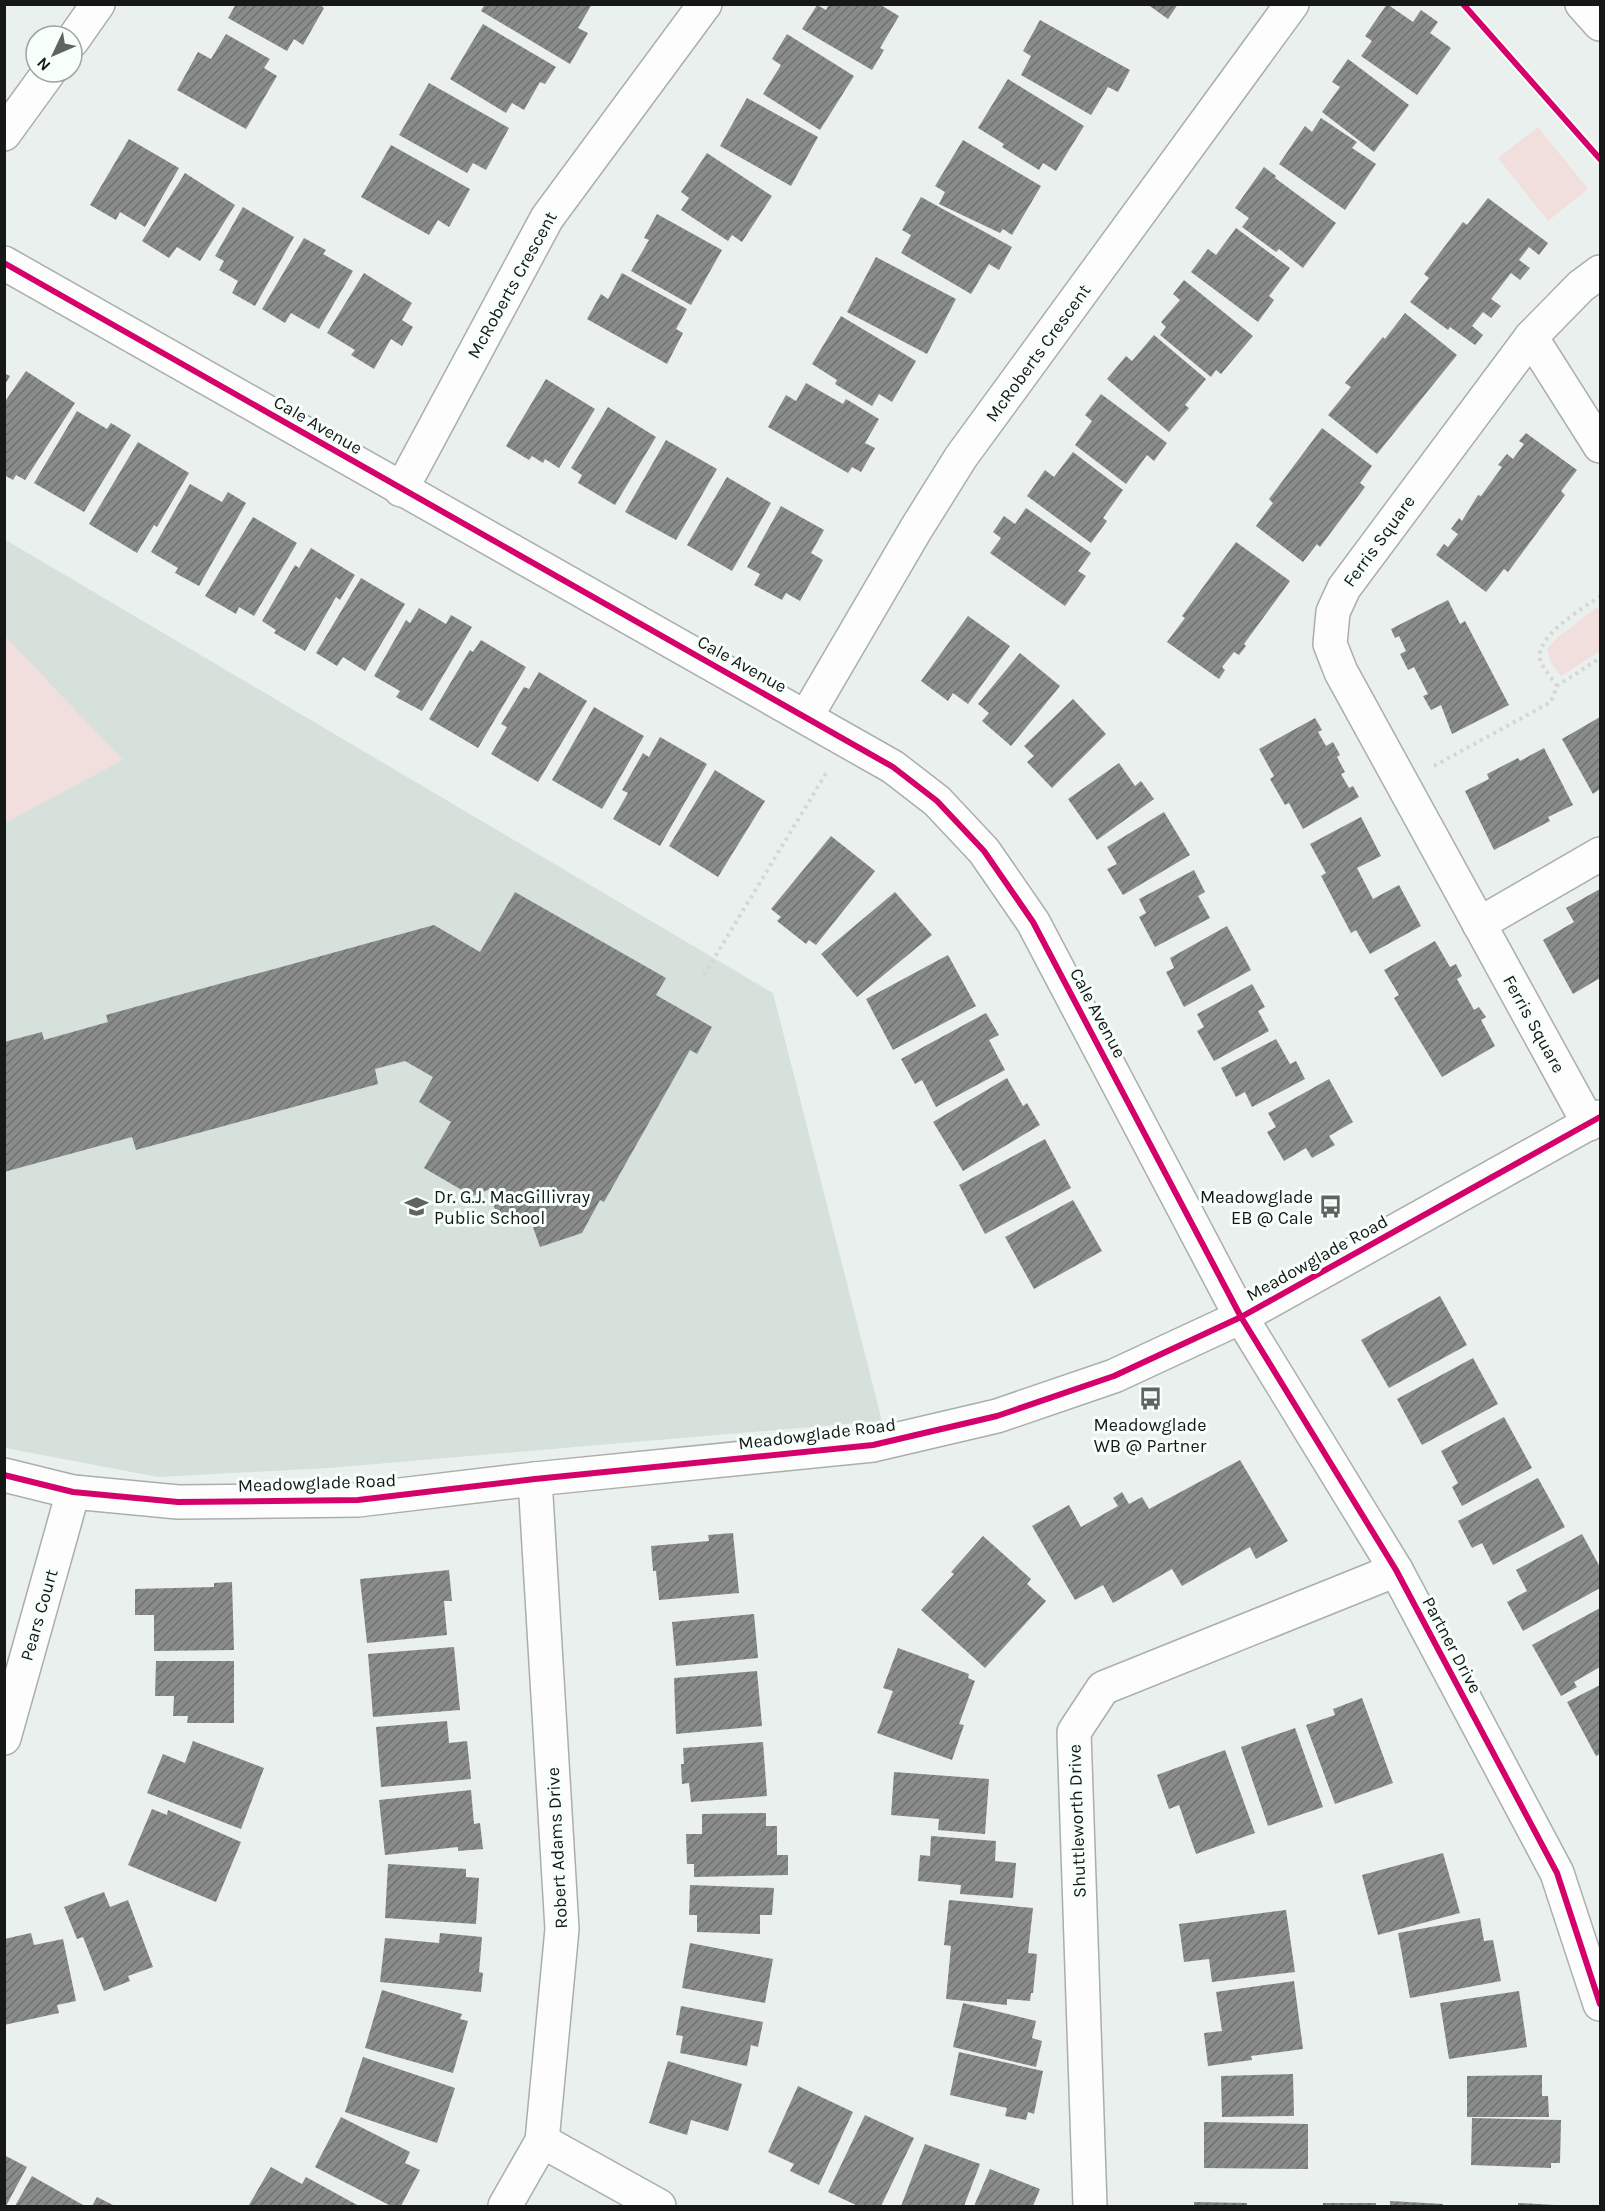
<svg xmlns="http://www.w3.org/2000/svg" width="1605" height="2211" viewBox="0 0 1605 2211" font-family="Karla,sans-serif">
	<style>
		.built { fill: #d6e1db }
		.green { fill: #f0dfdd }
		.building { fill: url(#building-hatch) }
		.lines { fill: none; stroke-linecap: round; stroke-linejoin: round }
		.minor-casing { stroke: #aaaeac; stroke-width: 36 }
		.tertiary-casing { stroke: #aaaeac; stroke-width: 36 }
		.secondary-casing { stroke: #aaaeac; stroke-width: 36 }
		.path { stroke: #d5d6d5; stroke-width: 4; stroke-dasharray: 3 4.5; stroke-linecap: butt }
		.minor { stroke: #fcfdfc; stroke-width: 33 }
		.tertiary { stroke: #fcfdfc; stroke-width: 33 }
		.secondary { stroke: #fcfdfc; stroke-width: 33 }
		.cycleway-casing { stroke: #f7fffa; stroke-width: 10 }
		.cycleway { stroke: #d6006c; stroke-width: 6 }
		.labels { text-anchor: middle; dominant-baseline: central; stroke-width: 6; stroke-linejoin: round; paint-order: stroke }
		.street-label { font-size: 18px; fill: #151816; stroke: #f7fffa }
		.poi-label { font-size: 18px; fill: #151816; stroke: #f7fffa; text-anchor: start }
	</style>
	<defs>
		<pattern id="building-hatch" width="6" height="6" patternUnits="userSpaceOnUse" patternTransform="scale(1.5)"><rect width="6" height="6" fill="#898c8b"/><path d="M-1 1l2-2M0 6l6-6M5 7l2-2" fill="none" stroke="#6f7171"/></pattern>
	</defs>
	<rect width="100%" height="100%" fill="#eaf0ed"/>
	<polygon class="built" points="4,539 773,993 882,1421 329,1468 158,1477 5,1448"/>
	<g class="green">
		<polygon points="1538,127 1588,189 1548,221 1498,158"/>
		<polygon points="1597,607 1600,613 1600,651 1561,676 1550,661 1547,649 1556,639"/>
		<polygon points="5,636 123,760 5,823 4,823"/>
	</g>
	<g class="building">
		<polygon points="236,4 319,4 324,8 303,45 294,39 287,51 228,18"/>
		<polygon points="485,4 592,4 578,28 588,33 570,64 481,11"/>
		<polygon points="829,4 879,4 899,16 880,48 884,50 872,70 802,29 817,5 826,10"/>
		<polygon points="1147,4 1178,4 1168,19"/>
		<polygon points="1387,4 1413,22 1421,10 1438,22 1430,33 1451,48 1417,95 1361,56 1372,41 1365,36"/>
		<polygon points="1040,20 1130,70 1118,92 1108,87 1091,115 1021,75 1031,56 1023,51"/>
		<polygon points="483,24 556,67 545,84 540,82 524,110 512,103 506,113 450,79"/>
		<polygon points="226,34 270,59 264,68 277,76 246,129 177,90 198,52 211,59"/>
		<polygon points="787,34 854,76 820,130 763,94 781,65 772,59"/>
		<polygon points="1348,59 1409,105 1374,152 1322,112 1340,87 1332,82"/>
		<polygon points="1008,79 1084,126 1056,171 1043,163 1039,170 1002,147 1004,144 978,128"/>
		<polygon points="429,83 509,128 486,170 473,163 467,173 399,135"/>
		<polygon points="747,98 818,137 791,186 720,146"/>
		<polygon points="1321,118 1357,142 1352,148 1376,164 1345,210 1279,164 1305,126 1312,132"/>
		<polygon points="129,139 179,168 145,227 120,212 116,220 90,205"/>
		<polygon points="963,140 1041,186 1012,235 1003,229 1000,233 939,204 945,192 935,186"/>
		<polygon points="391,145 470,189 449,227 438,220 429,235 361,197"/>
		<polygon points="707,153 772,196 742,242 732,235 728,241 681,210 689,198 681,192"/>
		<polygon points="1264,167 1276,176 1275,178 1336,223 1303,268 1279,249 1276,252 1242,227 1249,218 1235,208"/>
		<polygon points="185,173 235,205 200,261 177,247 169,258 142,241"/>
		<polygon points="921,197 1012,247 999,270 989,264 971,294 901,253 911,235 902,230"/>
		<polygon points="1488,198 1548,243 1539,255 1529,247 1519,260 1530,268 1520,280 1511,273 1491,299 1501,306 1491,318 1483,312 1472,326 1483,335 1475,345 1450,327 1448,330 1410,302 1429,278 1424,274 1463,222 1467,225"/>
		<polygon points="243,207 294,237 255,306 232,293 238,281 219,270 224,261 215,256"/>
		<polygon points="657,214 722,250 691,305 631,271 649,240 644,238"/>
		<polygon points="1236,228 1290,268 1269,296 1274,300 1258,322 1191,272 1208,249 1216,255"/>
		<polygon points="304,238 326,250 323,254 353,271 319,329 291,313 285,323 262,309"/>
		<polygon points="876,257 956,299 927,354 847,312"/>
		<polygon points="364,273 412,303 402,320 413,327 402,346 391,339 374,369 351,355 355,350 327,333"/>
		<polygon points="622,273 687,309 676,329 683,333 667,364 587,319 601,294 608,299"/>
		<polygon points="1184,280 1253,336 1221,374 1216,370 1211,377 1160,335 1166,327 1161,322 1180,300 1173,294"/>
		<polygon points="1405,313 1457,355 1377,454 1328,415 1351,387 1345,383 1383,337 1385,339"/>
		<polygon points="841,316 916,361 892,402 879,394 872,406 835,384 837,380 812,364"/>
		<polygon points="1154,335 1206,379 1185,405 1189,408 1169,432 1107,379 1126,356 1132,361"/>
		<polygon points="26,371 75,403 25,480 16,475 13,480 4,475 4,403"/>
		<polygon points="4,373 10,376 4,386"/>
		<polygon points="546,379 595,409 559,468 545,459 543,463 532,456 529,460 506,446"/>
		<polygon points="806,383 843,404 846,399 879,419 865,443 875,448 861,472 852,467 848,473 768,427 786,395 796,401"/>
		<polygon points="1101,394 1167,443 1154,461 1147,455 1126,484 1075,445 1092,421 1085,415"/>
		<polygon points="608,407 656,437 615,505 578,483 582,475 571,468"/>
		<polygon points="77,411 107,429 111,423 131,435 84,512 34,483"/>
		<polygon points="1322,428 1372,466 1360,483 1365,487 1320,547 1317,544 1303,562 1256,526 1273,503 1269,499"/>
		<polygon points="1526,433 1577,470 1561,491 1565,495 1508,572 1504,569 1486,592 1436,555 1444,544 1448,547 1458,534 1451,529 1459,518 1462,521 1478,495 1481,496 1502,467 1498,465 1507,454 1513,459 1524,444 1519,441"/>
		<polygon points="666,440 717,469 676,540 625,512"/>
		<polygon points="138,442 189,473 157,527 154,525 137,553 89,524"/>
		<polygon points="1073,452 1123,490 1103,518 1107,521 1091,543 1027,496 1045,470 1054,477"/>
		<polygon points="727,477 771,503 732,571 687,545"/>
		<polygon points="190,484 222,502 228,492 246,503 199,586 175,573 178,568 151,552"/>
		<polygon points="781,506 824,530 811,553 823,560 800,601 786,593 782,600 754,585 760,574 747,567"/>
		<polygon points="1026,508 1091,553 1078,571 1086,576 1065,606 990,553 1001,538 993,532 1004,516 1015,524"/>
		<polygon points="253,517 297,543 254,616 239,607 236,614 205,596"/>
		<polygon points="1236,542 1290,581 1244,644 1246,646 1239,655 1234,652 1222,667 1225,670 1219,679 1167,642 1185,618 1182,616"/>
		<polygon points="311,548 355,575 340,600 336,597 305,651 274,633 276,630 262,621 295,565 299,568"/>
		<polygon points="361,578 405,604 365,671 343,657 337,666 316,653"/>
		<polygon points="1448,600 1460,624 1465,621 1509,705 1452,734 1441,705 1431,710 1423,696 1428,694 1414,667 1408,670 1400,654 1406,651 1399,636 1395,638 1391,629"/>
		<polygon points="419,608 446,624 451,615 472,627 422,711 396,697 400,691 374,676 406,620 410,623"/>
		<polygon points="968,616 1010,646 968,704 953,693 948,701 921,681"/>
		<polygon points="481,640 526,667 478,748 429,719 470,650 473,652"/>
		<polygon points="1020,653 1060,686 1011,746 982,721 989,713 978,704"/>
		<polygon points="539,672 587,701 538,782 491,754 507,727 501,724 524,687 529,689"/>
		<polygon points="1073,699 1106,734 1052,788 1027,762 1034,756 1024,746"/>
		<polygon points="594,707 644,736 602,809 552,780"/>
		<polygon points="1600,717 1600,789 1593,794 1562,739"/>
		<polygon points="1315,718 1322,730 1318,732 1326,746 1333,742 1340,755 1337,757 1345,772 1341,774 1349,788 1353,786 1359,797 1303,829 1289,803 1285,805 1270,779 1274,776 1259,749"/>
		<polygon points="660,737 707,764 660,846 613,819 628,793 622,790 643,753 649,757"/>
		<polygon points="1544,748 1573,805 1548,817 1550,821 1494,850 1465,791 1489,779 1487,774 1518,758 1520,761"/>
		<polygon points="1119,763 1135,786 1141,781 1154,799 1097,840 1068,799"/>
		<polygon points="715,770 765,801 718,877 669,846"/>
		<polygon points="1164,812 1190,855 1123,895 1107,869 1117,864 1107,847"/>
		<polygon points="1361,817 1381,856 1357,868 1373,899 1399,885 1421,926 1370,954 1356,930 1351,933 1321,876 1326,873 1310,844"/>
		<polygon points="831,836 875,871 816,945 809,940 806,944 777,921 781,917 771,909"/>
		<polygon points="1194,870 1205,892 1198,896 1210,918 1155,947 1139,917 1146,913 1139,899"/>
		<polygon points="1600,889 1600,978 1573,994 1543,940 1574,922 1566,908"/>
		<polygon points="515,892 666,978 656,995 712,1027 697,1054 690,1050 604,1202 600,1200 582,1233 540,1247 528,1213 500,1223 488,1190 472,1196 424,1168 451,1122 419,1102 433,1077 405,1061 375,1069 378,1084 136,1150 132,1137 4,1172 4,1042 42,1032 44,1040 108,1022 106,1015 434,925 480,952"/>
		<polygon points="895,892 932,935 857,997 821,954"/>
		<polygon points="1227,926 1251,970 1184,1007 1166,972 1174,968 1170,958"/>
		<polygon points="1435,941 1450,967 1456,964 1462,976 1457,979 1474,1010 1479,1007 1486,1017 1481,1020 1495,1046 1442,1077 1394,998 1399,995 1384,970"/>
		<polygon points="948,955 976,1006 893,1050 866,999"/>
		<polygon points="1252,984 1265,1007 1258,1011 1269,1031 1214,1061 1197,1031 1204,1027 1197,1014"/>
		<polygon points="986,1013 999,1035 989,1040 1005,1070 936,1107 922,1080 915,1084 901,1059"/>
		<polygon points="1276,1039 1290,1064 1296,1061 1305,1079 1252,1107 1245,1092 1236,1097 1221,1068"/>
		<polygon points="1007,1078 1023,1106 1027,1103 1040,1125 963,1171 933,1122"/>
		<polygon points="1329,1079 1353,1122 1329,1136 1335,1145 1312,1158 1306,1148 1284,1161 1267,1132 1276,1127 1268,1113"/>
		<polygon points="1045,1139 1071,1188 985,1234 959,1185"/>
		<polygon points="1073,1200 1102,1251 1034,1289 1005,1237"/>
		<polygon points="1440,1296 1467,1345 1389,1388 1361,1340"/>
		<polygon points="1473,1358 1498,1404 1422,1445 1397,1399"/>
		<polygon points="1504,1417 1532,1468 1462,1506 1452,1487 1458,1483 1441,1451"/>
		<polygon points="1240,1460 1288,1541 1256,1559 1250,1547 1182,1586 1172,1569 1113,1603 1103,1585 1075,1600 1032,1526 1069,1505 1081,1527 1118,1506 1113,1498 1122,1492 1129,1504 1142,1497 1149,1509"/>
		<polygon points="1538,1478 1565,1527 1493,1565 1482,1543 1472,1548 1458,1521"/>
		<polygon points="733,1533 739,1593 659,1600 656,1571 653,1571 651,1546 709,1541 708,1535"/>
		<polygon points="1582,1534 1600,1567 1600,1588 1523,1631 1507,1602 1527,1591 1516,1570"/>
		<polygon points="983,1536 1031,1579 1027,1584 1046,1601 985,1668 921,1610 954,1574 951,1572"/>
		<polygon points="449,1570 452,1601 444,1601 447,1635 367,1643 360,1579"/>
		<polygon points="232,1582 234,1650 154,1651 154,1615 135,1615 135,1589 214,1587 214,1583"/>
		<polygon points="1600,1608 1600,1667 1574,1682 1577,1687 1561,1696 1532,1645"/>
		<polygon points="754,1614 758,1658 676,1666 672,1622"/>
		<polygon points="454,1647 460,1710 373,1717 368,1654"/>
		<polygon points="898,1648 969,1674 968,1678 975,1681 959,1724 964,1725 952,1760 877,1733 893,1691 883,1688"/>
		<polygon points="156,1661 234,1661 234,1723 187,1723 188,1716 173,1716 174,1696 155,1696"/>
		<polygon points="757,1671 762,1726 676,1734 674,1678"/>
		<polygon points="1600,1685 1600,1754 1596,1756 1567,1702"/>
		<polygon points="1362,1698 1393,1783 1335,1804 1306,1725 1335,1715 1333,1709"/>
		<polygon points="447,1721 449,1743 467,1741 471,1779 381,1787 376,1727"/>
		<polygon points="1295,1728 1323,1807 1268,1826 1241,1747"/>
		<polygon points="193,1741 264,1768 241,1829 147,1793 163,1754 185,1763"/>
		<polygon points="763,1742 767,1796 691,1802 689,1783 682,1784 681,1764 684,1764 683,1748"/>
		<polygon points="1225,1750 1255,1833 1196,1854 1179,1805 1169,1809 1157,1775"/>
		<polygon points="894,1772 989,1779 985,1834 938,1830 939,1819 891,1815"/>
		<polygon points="471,1790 474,1824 480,1823 483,1849 458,1851 458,1847 385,1855 379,1800"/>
		<polygon points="152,1809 167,1815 168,1810 241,1842 216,1902 128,1865"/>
		<polygon points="766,1813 766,1826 777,1826 777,1855 788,1855 788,1875 694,1877 694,1864 687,1864 686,1834 702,1834 702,1814"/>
		<polygon points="931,1836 996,1841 995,1861 1016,1863 1013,1898 960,1894 961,1885 918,1881 920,1855 930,1856"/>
		<polygon points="1443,1853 1460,1913 1378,1935 1362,1875"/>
		<polygon points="388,1864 466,1869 466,1877 479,1878 476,1924 385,1918"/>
		<polygon points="690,1885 774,1888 772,1915 760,1915 760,1934 697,1932 697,1915 689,1915"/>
		<polygon points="104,1892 110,1907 128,1900 153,1967 128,1976 130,1981 104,1991 83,1937 77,1939 64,1907"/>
		<polygon points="949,1900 1033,1908 1028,1953 1037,1954 1033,1993 1031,1993 1030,2001 1007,1999 1007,2005 946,1999 951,1946 944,1945"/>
		<polygon points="1286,1910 1295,1972 1212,1982 1209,1959 1184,1962 1179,1924"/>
		<polygon points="1480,1918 1484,1941 1493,1940 1501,1981 1410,1998 1398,1933"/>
		<polygon points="31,1933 34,1945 63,1939 76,2001 57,2005 59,2013 4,2025 4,1939"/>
		<polygon points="440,1933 482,1937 479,1972 483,1973 481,1992 380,1982 385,1938 439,1943"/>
		<polygon points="690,1943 773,1959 765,2003 682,1988"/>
		<polygon points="1294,1981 1303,2049 1251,2056 1252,2060 1208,2066 1204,2033 1222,2031 1216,1992"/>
		<polygon points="382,1990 462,2014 460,2019 468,2021 453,2073 365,2048"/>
		<polygon points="1519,1991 1527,2047 1449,2059 1440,2003"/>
		<polygon points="963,2003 1036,2021 1032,2038 1042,2041 1036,2067 953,2047"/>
		<polygon points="681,2006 763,2022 758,2047 751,2045 747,2066 680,2053 683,2036 676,2035"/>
		<polygon points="959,2052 1043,2071 1034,2114 1028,2112 1026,2120 1005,2116 1007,2108 950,2095"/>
		<polygon points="363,2057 455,2088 437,2143 345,2112"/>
		<polygon points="668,2061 742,2084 728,2131 691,2120 687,2135 649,2123"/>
		<polygon points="1293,2074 1294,2116 1222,2117 1221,2076"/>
		<polygon points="1542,2075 1542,2096 1548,2096 1549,2117 1467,2117 1467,2076"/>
		<polygon points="798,2086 853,2112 819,2185 790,2171 794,2164 768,2152"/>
		<polygon points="865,2115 914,2138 881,2206 858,2206 828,2192"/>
		<polygon points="341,2117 410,2152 405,2163 420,2170 401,2206 391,2206 315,2167"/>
		<polygon points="1472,2118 1561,2120 1560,2163 1551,2163 1551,2168 1471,2165"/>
		<polygon points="1204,2122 1308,2124 1308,2169 1204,2168"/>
		<polygon points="925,2144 980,2164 964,2206 901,2206"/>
		<polygon points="4,2155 27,2167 6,2206 4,2206"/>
		<polygon points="271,2167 302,2184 306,2177 359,2206 252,2206 249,2205"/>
		<polygon points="990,2169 1040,2189 1033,2206 974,2206"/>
		<polygon points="32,2176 83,2205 82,2206 15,2206"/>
		<polygon points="97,2197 115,2206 92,2206"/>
		<polygon points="1390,2201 1443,2204 1443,2206 1390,2206"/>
		<polygon points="1194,2202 1247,2203 1247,2206 1194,2206"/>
		<rect x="1323" y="2203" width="53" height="3"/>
		<polygon points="1518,2203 1555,2205 1555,2206 1518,2206"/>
	</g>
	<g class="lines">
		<defs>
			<g id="minor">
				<polyline points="4,263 893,767 937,801 984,851 1033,922 1241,1317 1396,1570 1557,1873 1600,2004"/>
				<polyline points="1531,337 1600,446"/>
				<polyline points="401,490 547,218 705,4"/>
				<polyline points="806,717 916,529 961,457 1292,4"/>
				<polyline points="1479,924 1600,854"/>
				<polyline points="1589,1124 1341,672 1330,644 1333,612 1344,588 1531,337 1581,286 1600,272"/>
				<polyline points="4,1475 73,1492 178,1502 358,1500 535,1479 873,1445 997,1416 1114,1376 1241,1317 1600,1117"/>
				<polyline points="4,1738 73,1492"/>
				<polyline points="542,2141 659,2206"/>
				<polyline points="505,2206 542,2141 562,1929 535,1479"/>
				<polyline points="1090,2206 1074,1732 1103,1688 1396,1570"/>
			</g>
			<g id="tertiary">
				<polyline points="72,41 98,4"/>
				<polyline points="4,134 49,72"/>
			</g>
			<polyline id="secondary" points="1582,4 1600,24"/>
		</defs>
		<use href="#minor" class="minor-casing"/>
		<use href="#tertiary" class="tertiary-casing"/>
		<use href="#secondary" class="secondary-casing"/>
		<g class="path">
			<path d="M1557,686c-5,-8 -13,-16 -16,-24 -10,-24 43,-54 59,-66"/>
			<polyline points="1434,766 1551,702 1557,686 1600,658"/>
			<polyline points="704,975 828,770"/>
		</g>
		<use href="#minor" class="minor"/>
		<use href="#tertiary" class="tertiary"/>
		<use href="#secondary" class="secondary"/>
		<defs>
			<g id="cycleway">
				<polyline points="1463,4 1600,159"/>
				<polyline points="4,263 893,767 937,801 984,851 1033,922 1241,1317 1396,1570 1557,1873 1600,2004"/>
				<polyline points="4,1475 73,1492 178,1502 358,1500 535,1479 873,1445 997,1416 1114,1376 1241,1317 1600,1117"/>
			</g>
		</defs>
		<use href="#cycleway" class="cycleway-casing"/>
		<use href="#cycleway" class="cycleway"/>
	</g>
	<defs>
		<symbol id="school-bare" viewBox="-9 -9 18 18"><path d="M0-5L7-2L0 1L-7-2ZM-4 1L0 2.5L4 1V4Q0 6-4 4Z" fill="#606461" stroke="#f7fffa" stroke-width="2.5" paint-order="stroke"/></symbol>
		<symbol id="bus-bare" viewBox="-9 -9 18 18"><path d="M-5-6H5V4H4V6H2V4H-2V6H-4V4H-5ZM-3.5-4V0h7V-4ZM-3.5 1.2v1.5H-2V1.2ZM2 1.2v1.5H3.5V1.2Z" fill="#606461" stroke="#f7fffa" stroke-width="2.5" paint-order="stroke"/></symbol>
	</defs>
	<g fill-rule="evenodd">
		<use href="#school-bare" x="400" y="1190" width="33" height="33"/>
		<use href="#bus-bare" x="1314" y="1190" width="33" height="33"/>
		<use href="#bus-bare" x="1134" y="1382" width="33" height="33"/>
	</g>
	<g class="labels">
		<g class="street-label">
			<text transform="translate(512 285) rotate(-61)">McRoberts Crescent</text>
			<text transform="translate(1038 353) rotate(-54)">McRoberts Crescent</text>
			<text transform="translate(318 425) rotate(30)">Cale Avenue</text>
			<text transform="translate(1379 541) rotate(-54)">Ferris Square</text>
			<text transform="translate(742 664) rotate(29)">Cale Avenue</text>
			<text transform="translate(1098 1013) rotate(62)">Cale Avenue</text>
			<text transform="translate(1534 1024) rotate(61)">Ferris Square</text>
			<text transform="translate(1317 1258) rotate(-29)">Meadowglade Road</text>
			<text transform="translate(817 1434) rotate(-7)">Meadowglade Road</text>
			<text transform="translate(317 1483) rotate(-2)">Meadowglade Road</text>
			<text transform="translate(39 1615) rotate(-74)">Pears Court</text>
			<text transform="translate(1452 1645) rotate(62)">Partner Drive</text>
			<text transform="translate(1077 1821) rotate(-92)">Shuttleworth Drive</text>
			<text transform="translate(557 1848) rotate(-93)">Robert Adams Drive</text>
		</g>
		<g class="poi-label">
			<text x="434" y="1197">Dr. G.J. MacGillivray<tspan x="434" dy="21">Public School</tspan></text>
			<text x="1313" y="1197" text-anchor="end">Meadowglade<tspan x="1313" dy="21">EB @ Cale</tspan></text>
			<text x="1150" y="1425" text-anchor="middle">Meadowglade<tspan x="1150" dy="21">WB @ Partner</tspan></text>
		</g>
	</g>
	<rect width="1605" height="2211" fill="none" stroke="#151816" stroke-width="12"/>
	<g transform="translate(54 54) rotate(226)"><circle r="28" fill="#f7fffa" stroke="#9da39f" stroke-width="1.5"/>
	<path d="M0-4.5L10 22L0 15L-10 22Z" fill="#606461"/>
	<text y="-9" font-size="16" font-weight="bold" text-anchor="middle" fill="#151816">N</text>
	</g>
</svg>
